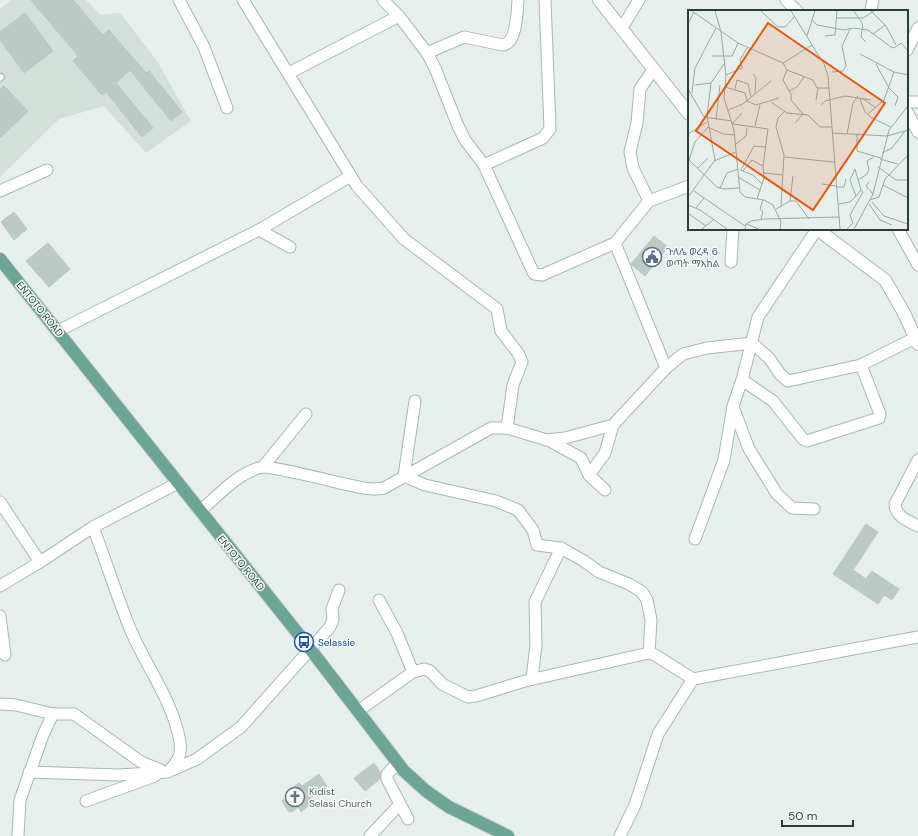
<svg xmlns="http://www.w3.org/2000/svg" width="918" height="836" viewBox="0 0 918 836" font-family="'DM Sans','Noto Sans Ethiopic',sans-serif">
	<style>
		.built { fill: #d4dfda }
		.building { fill: #bbcac4; stroke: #b8c9c2 }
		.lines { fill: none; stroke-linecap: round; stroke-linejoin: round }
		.service-casing { stroke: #a8b8b2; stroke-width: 8 }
		.minor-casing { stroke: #a8b8b2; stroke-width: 13 }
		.tertiary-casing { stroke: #a8b8b2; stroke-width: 14 }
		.primary-casing { stroke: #c2cac8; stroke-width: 14 }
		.service { stroke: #fff; stroke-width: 5.5 }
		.minor { stroke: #fff; stroke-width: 11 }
		.tertiary { stroke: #fff; stroke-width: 12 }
		.primary { stroke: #6aa596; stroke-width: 12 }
		.labels { text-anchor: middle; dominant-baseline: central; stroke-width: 3; stroke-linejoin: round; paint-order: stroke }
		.service-label { font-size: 10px; fill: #4e5e75; stroke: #f7fbf9; text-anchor: start }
		.street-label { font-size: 10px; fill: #24423a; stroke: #f7fbf9 }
		.transit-label { font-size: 10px; fill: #164399; stroke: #f7fbf9; text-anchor: start }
		.worship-label { font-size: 10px; fill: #5b616d; stroke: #f7fbf9; text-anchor: start }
		.inset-road { fill: none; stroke: #98aaa4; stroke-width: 1 }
		.view { fill: #e8590c; fill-opacity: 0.15; stroke: #e8590c; stroke-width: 2 }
		.inset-edge { fill: none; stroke: #24423a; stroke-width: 2 }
	</style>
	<rect width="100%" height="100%" fill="#e6efeb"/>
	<polygon class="built" points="11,0 86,0 101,15 120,13 157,61 191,121 146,153 104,106 59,119 0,177 0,9"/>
	<g class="building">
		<polygon points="31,0 73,0 103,35 109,30 146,73 149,71 182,112 171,121 130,70 116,83 153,128 142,137 106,92 102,95 73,61 78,56"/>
		<polygon points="25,13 53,51 24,73 0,40 0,32"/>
		<polygon points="4,86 28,111 0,138 0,89"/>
		<polygon points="14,212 27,229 14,240 1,222"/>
		<polygon points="654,236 668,247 645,276 631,264"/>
		<polygon points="48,243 70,269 49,287 26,261"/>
		<polygon points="866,524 878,532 853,570 866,579 872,571 899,589 892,600 884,595 878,604 833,574"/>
		<polygon points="374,763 380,772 380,779 365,791 354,778"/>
		<polygon points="319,774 327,786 310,798 313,802 301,812 298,807 292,812 289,812 282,801 289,796 287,792 299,783 302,786"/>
	</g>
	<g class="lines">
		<defs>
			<polyline id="service" points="0,78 1,77"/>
			<g id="minor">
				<polyline points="179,0 204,47 227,108"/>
				<polyline points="243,0 357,186 404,239 497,309 501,331 518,353 522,362 513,385 507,428"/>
				<polyline points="383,0 399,16 427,53 435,68 458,126 465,140 484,165 534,274 542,275 615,243 649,201 689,186"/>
				<polyline points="786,0 797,11"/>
				<polyline points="871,11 873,0"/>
				<polyline points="622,28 639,0"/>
				<polyline points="907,50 918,28"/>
				<path d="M427,53l37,-16 39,8c14,-2 14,-33 15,-45"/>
				<polyline points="289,73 399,16"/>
				<polyline points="907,102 918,102"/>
				<polyline points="907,112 918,132"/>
				<polyline points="484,165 543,138 550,129 545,0"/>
				<polyline points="0,191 47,170"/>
				<polyline points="649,201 633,168 630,152 637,123 640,89 653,70"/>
				<polyline points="898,229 918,265"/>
				<polyline points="259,230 290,247"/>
				<polyline points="615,243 666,368"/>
				<polyline points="731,262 733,229"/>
				<polyline points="58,331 259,230 349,177"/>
				<polyline points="752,343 769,358 780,374 788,381 861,365 915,338"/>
				<polyline points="742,380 773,401 803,439 807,441 879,418 880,414 861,365"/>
				<polyline points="415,401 404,476 425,485 496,501 518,510 533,530 537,545 561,548 584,561 599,572 629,584 642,592 647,600 651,620 649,653"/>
				<polyline points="733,407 749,449 777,494 792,508 814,509"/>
				<polyline points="548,440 581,458 589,475 605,490"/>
				<path d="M918,460l-23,44c0,12 13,17 23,22"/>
				<polyline points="263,467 306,414"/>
				<polyline points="589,475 605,453 613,425"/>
				<polyline points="0,502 40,562"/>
				<path d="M200,511c18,-15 37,-38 62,-44 8,-1 66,13 78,16 16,3 28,8 44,5l107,-60h16l40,12 18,-2 48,-13 53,-57 17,-14 24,-6 45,-5"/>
				<polyline points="695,539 724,460 733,406 742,380 758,317 817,229"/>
				<polyline points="0,586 40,562 93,527 178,483"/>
				<polyline points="379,600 397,633 413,672"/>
				<polyline points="0,616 5,655"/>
				<polyline points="532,679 536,645 535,602 561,548"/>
				<polyline points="0,704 16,705 53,714 74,714 141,762 161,770"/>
				<polyline points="358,711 413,672 424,669 430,671 442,684 468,697 476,696 525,681 649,653 655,655 693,679"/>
				<polyline points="398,763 387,774 387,779 408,819"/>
				<polyline points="172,770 197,759 241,727 330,627 333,619 332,609 339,590"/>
				<path d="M29,772l89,3 50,-3c9,-10 14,-16 12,-30 -7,-41 -33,-74 -49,-111 -14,-34 -25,-70 -38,-104"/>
				<polyline points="86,801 155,776"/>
				<polyline points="18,836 20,800 43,735 53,714"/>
				<polyline points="370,836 400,804"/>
				<polyline points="620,836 635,805 658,734 693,679 918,637"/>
			</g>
			<g id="tertiary">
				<polyline points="599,0 689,114"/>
				<polyline points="817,229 885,280 904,313 918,344"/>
			</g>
			<polyline id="primary" points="0,259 304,641 404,771 426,791 449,807 508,836"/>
		</defs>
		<use href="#service" class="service-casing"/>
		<use href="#minor" class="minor-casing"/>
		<use href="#tertiary" class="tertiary-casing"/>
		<use href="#primary" class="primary-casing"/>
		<use href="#service" class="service"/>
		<use href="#minor" class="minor"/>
		<use href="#tertiary" class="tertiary"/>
		<use href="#primary" class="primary"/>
	</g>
	<defs>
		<symbol id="civic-ring" viewBox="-11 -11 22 22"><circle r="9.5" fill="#f7fbf9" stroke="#5c6f8a" stroke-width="1.5"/><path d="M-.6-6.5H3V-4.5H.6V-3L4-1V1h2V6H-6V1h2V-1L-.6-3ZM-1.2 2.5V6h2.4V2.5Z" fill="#5c6f8a"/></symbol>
		<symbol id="bus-ring" viewBox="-11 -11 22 22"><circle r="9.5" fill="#f7fbf9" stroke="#1a4fb4" stroke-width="1.5"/><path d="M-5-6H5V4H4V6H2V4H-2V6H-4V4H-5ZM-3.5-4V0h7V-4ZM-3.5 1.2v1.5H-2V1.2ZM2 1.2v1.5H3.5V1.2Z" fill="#1a4fb4"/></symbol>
		<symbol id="church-ring" viewBox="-11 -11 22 22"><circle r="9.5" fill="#f7fbf9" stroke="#6b7280" stroke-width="1.5"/><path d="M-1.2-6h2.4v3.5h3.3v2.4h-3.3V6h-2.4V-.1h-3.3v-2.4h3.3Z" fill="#6b7280"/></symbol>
	</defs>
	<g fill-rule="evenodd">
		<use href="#civic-ring" x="641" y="246" width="22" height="22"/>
		<use href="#bus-ring" x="293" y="631" width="22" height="22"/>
		<use href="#church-ring" x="284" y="786" width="22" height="22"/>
	</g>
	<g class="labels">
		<g class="service-label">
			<text x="666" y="251">ጉለሌ ወረዳ 6<tspan x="666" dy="12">ወጣት ማእከል</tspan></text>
		</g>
		<g class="street-label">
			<text transform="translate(40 309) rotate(51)">ENTOTO ROAD</text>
			<text transform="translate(241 563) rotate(51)">ENTOTO ROAD</text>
		</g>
		<g class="transit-label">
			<text x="318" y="642">Selassie</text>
		</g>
		<g class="worship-label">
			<text x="309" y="791">Kidist<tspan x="309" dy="12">Selasi Church</tspan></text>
		</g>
	</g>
	<g transform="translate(688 10)">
		<rect width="220" height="220" fill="#e6efeb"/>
		<path class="inset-road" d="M4,1l46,32 45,20 29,-18M27,1l6,21 5,44 -2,22 10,32 6,62 5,5 19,3 9,5 8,17 -1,7M73,1l17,16h7l10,-11M103,1l33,53 4,12 12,153M166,1l8,12 1,7M183,1l15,15 10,19M149,8h26l11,-7M124,10l5,5 27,5 9,-2 15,2 23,17 3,1 7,-5 7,8M0,14l6,-12M0,18v14M174,20l-1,7 5,5M185,24l12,-9M119,26l8,-25M137,26l10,-1 2,-24M172,44l34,18 14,3M24,46h20l6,-13M95,53l4,7 26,10 4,8h12M188,54l13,24 9,9 -3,9M99,60l-4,10 8,14v6l12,14 -8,9M144,62l11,-1 3,-5 -4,-20 8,-17M65,64l3,4 -1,15M38,65l16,-7 -2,-8 7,-12M7,75l16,-2M37,77l20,6 2,8M0,79l16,28 28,4M47,79l2,-9 11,4 3,13M101,81l8,-4 7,-10M4,83l3,-25 21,-40M171,87l6,15 7,6 19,9M174,88l14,10M128,90l2,-12M59,91l9,4 23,-7M83,92l16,11 21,2 12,12h12M133,95l4,-4 20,-5 26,4M40,100l15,-6 28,-23M180,104l16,-14 10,-28M28,110l4,-35M44,114l10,-11M45,114l35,5 -5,37 1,12 -7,21M67,116l5,-21M20,117l15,7 12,1M144,123l55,3 21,-6M0,124l19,-12M159,124l6,-31 5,-7M169,124v17l24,7M48,134l10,-8 1,-8M194,143l10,-5 13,-17M96,147l50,5M0,149l29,28 7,2 15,-1M192,149l18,5M1,150l6,-18 13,-15M26,151l22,-9M190,157l18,13h12M10,158l10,-10M52,160l13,5 9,9M53,160l13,-24 11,1M55,161l9,-11 11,6M76,163l19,2M50,167l22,13M170,170l8,-5 3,-5 -2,-9 7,-4M181,172l-3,4 7,8M134,174l14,2M195,175l25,13M149,177h7l2,-8M32,178l7,-15 11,-4M6,181l51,35M0,187l27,-37 -8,-44 4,-33 13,-19M182,190l9,-3 6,-18 23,-24M102,191l3,-25M184,192l12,14 24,8M150,194l12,-2 6,-6 -6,-16 5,-11 6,21 -5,6M181,194l11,16 12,5M0,195l12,5 27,19M93,196l3,-51 -8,-28 2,-9 7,-7M8,198l8,-10M88,199l14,-8h6l13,18M1,204l17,12M73,209l2,-7 -3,-3 3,-9M58,214l13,5M14,219l11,-9M57,219l1,-5 5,-3 13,-2 75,-2M159,219l6,-6 -3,-8 13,-23 -2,-2M166,219l19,-35 16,-64 19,-24"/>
		<path class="view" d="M80,13l117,80 -72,107 -117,-79z"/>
		<rect width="220" height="220" class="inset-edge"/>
	</g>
	<path d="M782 820v6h71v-6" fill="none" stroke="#24423a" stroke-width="2"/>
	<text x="788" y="820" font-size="12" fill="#24423a" stroke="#f7fbf9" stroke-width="3" paint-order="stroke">50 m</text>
</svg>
